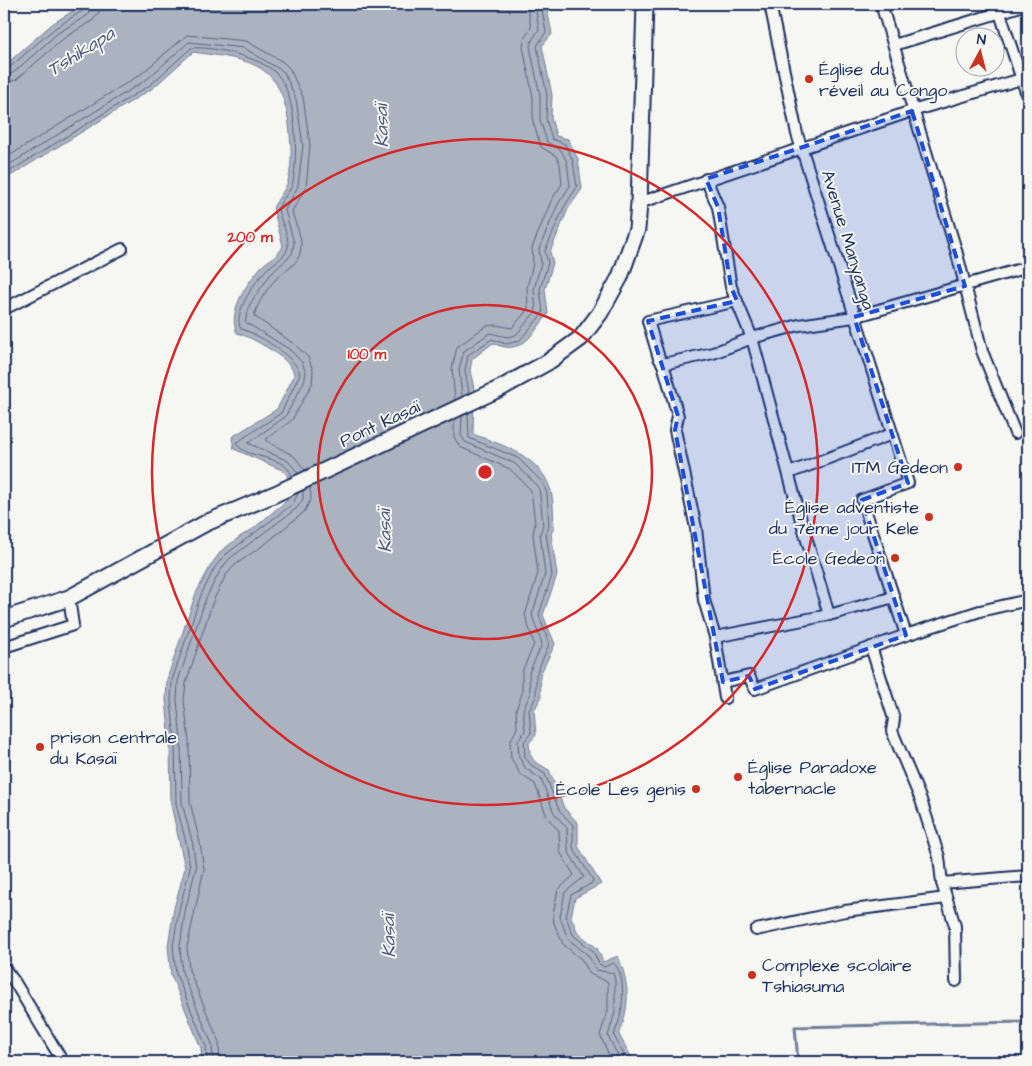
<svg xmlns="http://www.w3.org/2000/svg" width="1032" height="1066" viewBox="0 0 1032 1066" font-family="'Architects Daughter',sans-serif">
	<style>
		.water { fill: #abb2c0; stroke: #717e99 }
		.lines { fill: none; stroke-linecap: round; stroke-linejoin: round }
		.shore { stroke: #556385; stroke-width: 1 }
		.stream { stroke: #717e99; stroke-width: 3 }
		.street-casing { stroke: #1b2f5e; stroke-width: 14 }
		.primary-casing { stroke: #1b2f5e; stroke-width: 19 }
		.street { stroke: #f6f6f2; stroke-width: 10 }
		.primary { stroke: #f6f6f2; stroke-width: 15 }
		.marked { fill: #1d4ed8; fill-opacity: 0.2; stroke: #1d4ed8; stroke-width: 4; stroke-dasharray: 10 6; stroke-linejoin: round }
		.ring { fill: none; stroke: #d62828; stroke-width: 2.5 }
		.poi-dot { fill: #c8321e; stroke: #f6f6f2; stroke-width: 2 }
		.labels { text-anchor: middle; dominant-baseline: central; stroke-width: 4; stroke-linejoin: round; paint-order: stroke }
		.poi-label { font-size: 18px; fill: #1b2f5e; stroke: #f6f6f2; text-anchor: start }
		.street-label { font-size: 18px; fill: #1b2f5e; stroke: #f6f6f2 }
		.water-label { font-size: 19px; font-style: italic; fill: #46567b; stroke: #f6f6f2 }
		.centre { fill: #d62828; stroke: #f6f6f2; stroke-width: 2.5 }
		.ring-label { font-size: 15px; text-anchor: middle; font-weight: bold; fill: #d62828; stroke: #f6f6f2; stroke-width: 4; stroke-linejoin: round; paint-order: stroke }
	</style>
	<rect width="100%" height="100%" fill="#f6f6f2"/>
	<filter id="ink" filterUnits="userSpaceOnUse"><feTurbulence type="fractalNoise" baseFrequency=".02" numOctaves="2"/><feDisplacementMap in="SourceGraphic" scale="10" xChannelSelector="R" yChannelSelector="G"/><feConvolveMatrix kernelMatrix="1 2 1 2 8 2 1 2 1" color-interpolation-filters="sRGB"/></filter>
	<g filter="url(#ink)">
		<path class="water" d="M84,4h462l6,30 -10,12 10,49 -1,23 5,18 12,3 10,20 4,30 -14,20 -18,43 3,11 -8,26 3,25c-16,20 -26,43 -55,29l-21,16 -2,11 4,19 -1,45c29,11 68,22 78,57 3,11 2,26 3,38l-3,4 6,42 -14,40 12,29 -15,31 1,23 -7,12 2,25 -7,8 1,11 4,7 15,9 15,38 14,15v23l23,38 -26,14 -4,19 7,16 19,15 6,14 15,-6c12,30 12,49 1,79l15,27h-432l-1,-14 -30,-73 -3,-29 6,-38 11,-40 -14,-63 -1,-64 -4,-41 1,-21 29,-86 15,-28 10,-14 20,-15 12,-7 40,-34 -6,-20 -5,-5 -48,-21 -2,-12 45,-28 17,-33c2,-15 -44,-40 -57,-43 -10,-21 10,-50 24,-66 8,-8 18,-11 22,-21l-10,-38c4,-9 12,-17 15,-27 5,-19 3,-38 1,-57 -9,-64 -41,-64 -96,-72l-40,36 -149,92v-114l48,-42z"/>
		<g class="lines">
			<g class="shore">
				<polyline points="4,69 9,68 55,28 84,10 86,4"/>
				<polyline points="4,75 13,73 58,33 88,15 92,4"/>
				<polyline points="4,83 16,80 63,39 93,20 99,12 100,4"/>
				<path d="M4,159l137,-85 46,-39 59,6 37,21 7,7 13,28 7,48 -4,43 -14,23c2,12 10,23 9,35 0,17 -14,23 -25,33 -9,9 -19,25 -22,37l40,28 14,13 5,13 -1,14 -20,36 -27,20 29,16 11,14"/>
				<polyline points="4,168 146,80 189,42 244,48 284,72 296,99 303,145 298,186 285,210 294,243 292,254 270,275 250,304 245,322 289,349 302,362 306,373 304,382 285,417 248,443 288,461 298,473"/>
				<path d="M4,175l146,-90 41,-37c22,-2 70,9 86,26 20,21 21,81 16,108 -2,10 -12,17 -15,27 2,12 11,25 10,37 -1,12 -16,17 -23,25 -10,11 -33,43 -24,58 16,4 55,28 59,45l-19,39 -45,30c11,18 49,10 56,33"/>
				<polyline points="469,393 465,370 468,355 492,339 506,344 519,341 543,313 540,289 548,263 545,251 564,207 577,187 573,161 565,144 552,139 546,119 547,95 537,46 546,32 541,4"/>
				<polyline points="462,396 459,369 464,351 490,333 507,337 516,335 536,311 534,289 541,263 539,249 558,204 570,186 567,162 561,150 547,142 540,120 540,96 530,46 532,40 539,30 535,4"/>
				<polyline points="455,400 452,368 457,347 486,326 496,325 512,328 528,309 527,288 533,263 532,248 551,201 562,184 560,164 556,156 541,147 533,122 533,97 523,47 525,37 531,28 527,4"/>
				<path d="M468,413l1,25 49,20 25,25 4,11 2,33 -3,6 6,42 -13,40 10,29 -13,31v22l-7,13 2,23 -7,9 1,15 6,8 14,9 14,36 14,15v23l20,32 -1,3 -21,12 -5,22 7,18 20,16 6,13 5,3 9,-4c12,9 10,36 8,50 -1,7 -5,15 -7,23l14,26"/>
				<polyline points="462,416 461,435 465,442 514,463 538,486 540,495 543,525 540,534 545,574 532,615 542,644 529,673 530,695 523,709 525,731 518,741 519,757 526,769 541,779 554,813 567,828 568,851 584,877 565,892 560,917 568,939 588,955 596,970 613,973 615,980 615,1012 608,1036 621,1062"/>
				<polyline points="454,420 454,437 460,447 510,469 531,490 535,523 533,535 538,573 525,615 534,644 522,672 522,694 516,709 517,728 510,742 511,758 520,774 535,784 547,817 559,831 560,852 574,875 558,890 553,914 554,923 563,944 582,960 590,974 608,982 608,1011 600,1035 612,1062"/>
				<polyline points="207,1062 206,1046 176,974 173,946 179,910 190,868 187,846 176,804 175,741 171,700 172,680 201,595 215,567 225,555 293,504 298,493"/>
				<polyline points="213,1062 212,1044 182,972 180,947 185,911 196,868 193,845 182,803 181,741 177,700 178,681 206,598 220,571 229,559 297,508 303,499 303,490"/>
				<polyline points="220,1062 219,1042 189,970 187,947 204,869 200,843 190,802 189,741 184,700 186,683 213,601 226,575 235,565 265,544 304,512 311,499 310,487"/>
			</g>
			<polyline class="stream" points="798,1062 795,1027 1028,1022"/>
			<defs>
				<g id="street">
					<polyline points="770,4 797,134 908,483 862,500 906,635"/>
					<polyline points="881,4 956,250 982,351 1015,433"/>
					<polyline points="997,4 1028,98"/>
					<polyline points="894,45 1027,4"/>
					<polyline points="706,179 718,207 731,287 752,338 801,520 829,615"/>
					<polyline points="639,203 912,111 1028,77"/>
					<polyline points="737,301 648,321 659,358 663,364 713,353 752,338 799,325 854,317 1028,267"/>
					<polyline points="4,309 122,249"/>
					<polyline points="663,364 678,416 675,430 696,528 704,600 715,637 725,698"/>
					<polyline points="789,473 892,434"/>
					<polyline points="715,637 829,615 894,597"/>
					<polyline points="4,647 73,625 69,598"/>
					<polyline points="871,647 894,719 892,731 921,800 939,857 942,883 955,926 956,981"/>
					<polyline points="723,682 749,676 755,689 906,635 980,611 1028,600"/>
					<polyline points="942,883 1028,876"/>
					<polyline points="756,930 845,911 946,898"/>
					<polyline points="4,968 14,981 63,1062"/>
				</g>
				<polyline id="primary" points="4,619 69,598 206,523 275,494 501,388 548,362 581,338 600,313 620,277 637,229 639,203 645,4"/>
			</defs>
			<use href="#street" class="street-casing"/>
			<use href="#primary" class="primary-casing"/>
			<use href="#street" class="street"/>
			<use href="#primary" class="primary"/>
		</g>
	</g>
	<path class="marked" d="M912,111l53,175 -111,31 54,166 -46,17 44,135 -151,54 -6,-13 -26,6 -48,-252 3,-14 -30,-95 89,-20 -6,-14 -13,-80 -12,-28z"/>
	<g class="ring">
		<circle cx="485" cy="472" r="167"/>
		<circle cx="485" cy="472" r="333"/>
	</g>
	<g class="poi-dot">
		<circle cx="809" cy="79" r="5"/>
		<circle cx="958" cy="467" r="5"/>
		<circle cx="929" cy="517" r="5"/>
		<circle cx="895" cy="558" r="5"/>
		<circle cx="40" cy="747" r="5"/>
		<circle cx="738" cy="777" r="5"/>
		<circle cx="696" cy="789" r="5"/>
		<circle cx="752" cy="975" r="5"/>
	</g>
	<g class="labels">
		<g class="poi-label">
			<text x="819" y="69">Église du<tspan x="819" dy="21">réveil au Congo</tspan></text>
			<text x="948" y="467" text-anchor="end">ITM Gedeon</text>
			<text x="919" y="507" text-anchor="end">Église adventiste<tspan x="919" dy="21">du 7ème jour Kele</tspan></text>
			<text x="885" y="558" text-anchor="end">École Gedeon</text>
			<text x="50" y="737">prison centrale<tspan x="50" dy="21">du Kasaï</tspan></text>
			<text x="748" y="767">Église Paradoxe<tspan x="748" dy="21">tabernacle</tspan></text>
			<text x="686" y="789" text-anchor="end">École Les genis</text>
			<text x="762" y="965">Complexe scolaire<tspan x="762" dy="21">Tshiasuma</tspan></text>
		</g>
		<g class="street-label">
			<text transform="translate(848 240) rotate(73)">Avenue Manyanga</text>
			<text transform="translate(380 424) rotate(-25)">Pont Kasaï</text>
		</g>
		<g class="water-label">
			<text transform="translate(81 52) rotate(-32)">Tshikapa</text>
			<text transform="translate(382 126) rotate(-91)">Kasaï</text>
			<text transform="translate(385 531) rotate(-91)">Kasaï</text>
			<text transform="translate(389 936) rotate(-91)">Kasaï</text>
		</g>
	</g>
	<circle cx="485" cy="472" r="8" class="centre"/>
	<g class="ring-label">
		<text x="250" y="242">200 m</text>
		<text x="367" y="359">100 m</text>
	</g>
	<rect width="1032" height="1066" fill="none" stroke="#f6f6f2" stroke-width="20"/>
	<rect x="10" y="10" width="1012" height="1046" fill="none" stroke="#1b2f5e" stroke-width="2" filter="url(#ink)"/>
	<g transform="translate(980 52) rotate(7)"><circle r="24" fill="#f6f6f2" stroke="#9ea6b7"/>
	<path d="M0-4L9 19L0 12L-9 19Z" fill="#c8321e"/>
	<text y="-8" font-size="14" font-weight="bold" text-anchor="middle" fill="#1b2f5e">N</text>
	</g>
</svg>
